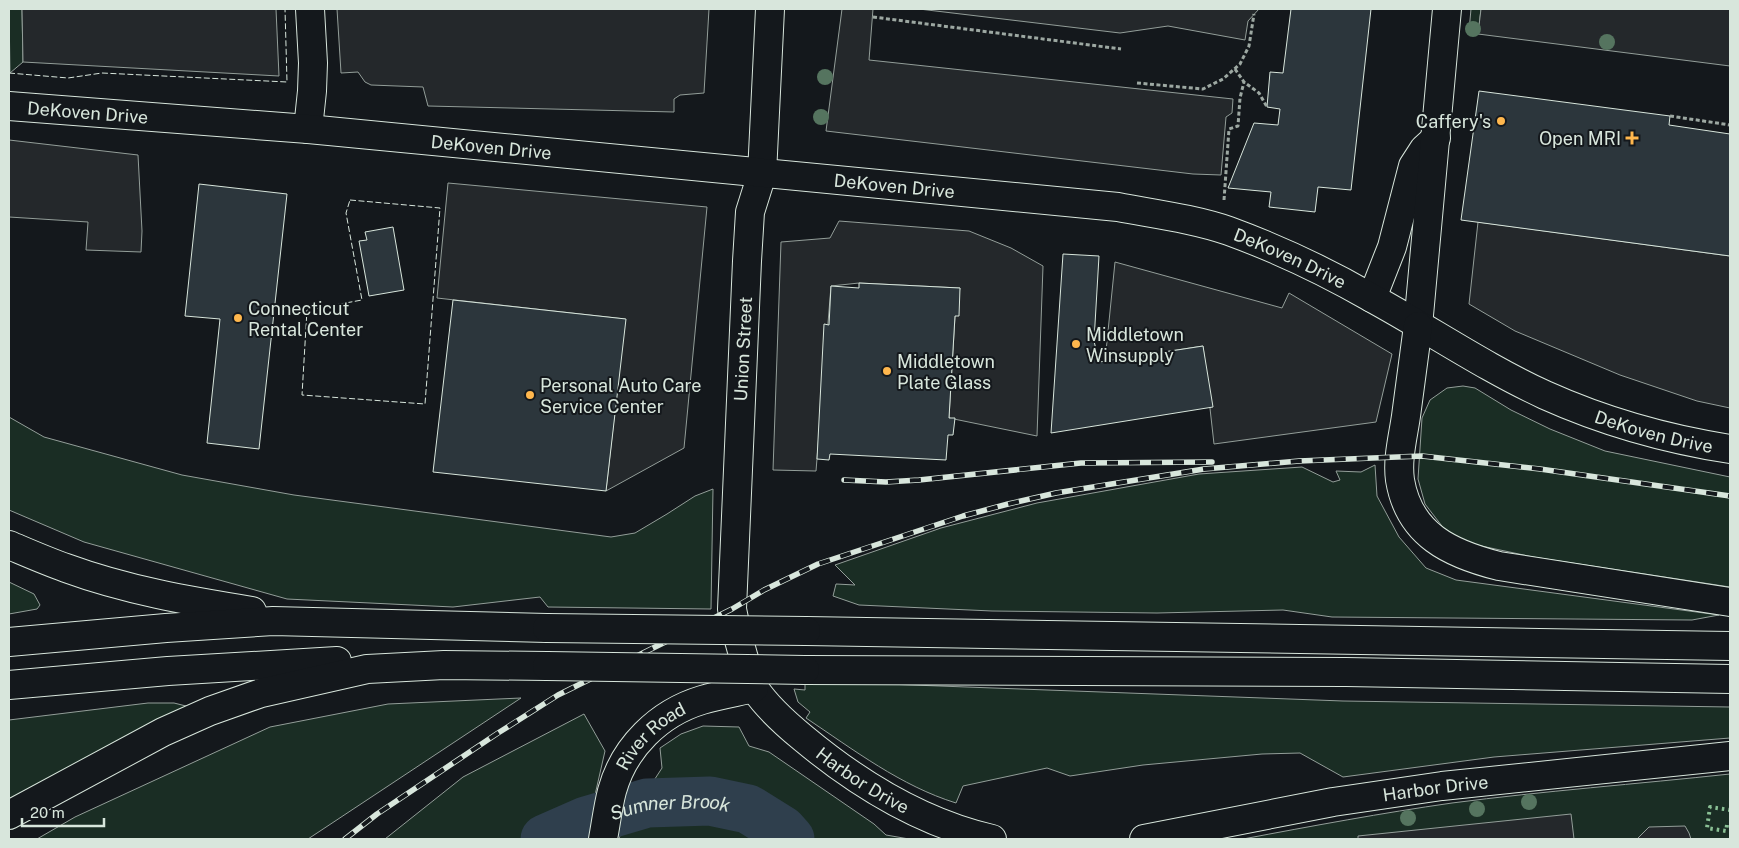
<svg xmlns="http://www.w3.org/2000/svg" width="1739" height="848" viewBox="0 0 1739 848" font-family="'Public Sans',sans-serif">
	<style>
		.green { fill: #1a2d24; stroke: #939e99 }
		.parking { fill: #24282b; stroke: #939e99 }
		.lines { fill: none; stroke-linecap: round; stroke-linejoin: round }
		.river { stroke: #2f3f4d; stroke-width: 49 }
		.building { fill: #2c363c; stroke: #d8e6dc }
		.minor-casing { stroke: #d8e6dc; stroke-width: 30 }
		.major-casing { stroke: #d8e6dc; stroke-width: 30 }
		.highway-casing { stroke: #d8e6dc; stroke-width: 30 }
		.path { stroke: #9da8a2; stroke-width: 3; stroke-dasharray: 4 2.5; stroke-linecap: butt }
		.minor { stroke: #14181c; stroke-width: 28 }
		.major { stroke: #14181c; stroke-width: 28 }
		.highway { stroke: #14181c; stroke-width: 28 }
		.rail-casing { stroke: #d8e6dc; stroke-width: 5.5 }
		.rail { stroke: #14181c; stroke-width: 4; stroke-dasharray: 11; stroke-linecap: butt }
		.highway-bridge-casing { stroke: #d8e6dc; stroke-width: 30; stroke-linecap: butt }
		.highway-bridge { stroke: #14181c; stroke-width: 28 }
		.hedge { stroke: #8ac095; stroke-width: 4; stroke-dasharray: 2.5 4; stroke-linecap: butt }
		.fence { stroke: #d8e6dc; stroke-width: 1; stroke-dasharray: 6 2.5; stroke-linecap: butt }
		.tree { fill: #55745f }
		.poi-dot { fill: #ffb74d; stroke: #14181c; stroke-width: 2 }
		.labels { text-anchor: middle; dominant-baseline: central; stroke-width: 4; stroke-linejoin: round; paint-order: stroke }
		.street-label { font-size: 18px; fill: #d8e6dc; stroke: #14181c }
		.poi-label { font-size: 18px; fill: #d8e6dc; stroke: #14181c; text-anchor: start }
		.water-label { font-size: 19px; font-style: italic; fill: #d8e6dc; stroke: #14181c }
	</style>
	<rect width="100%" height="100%" fill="#14181c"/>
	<g class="green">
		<polygon points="9,9 22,9 23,62 10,73"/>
		<polygon points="1471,9 1481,9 1478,34 1469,31"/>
		<polygon points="1463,386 1475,388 1511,410 1550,429 1605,451 1730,477 1730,587 1533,557 1472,544 1445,530 1425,504 1418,479 1422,418 1430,400 1447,388"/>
		<polygon points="9,417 44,437 182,475 294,495 611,537 635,533 667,514 695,496 713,489 711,609 548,607 540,597 453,607 287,599 84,542 9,510"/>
		<polygon points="1375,465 1377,496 1399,537 1426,568 1456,580 1719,615 1692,620 1332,617 1283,610 1157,613 992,611 859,605 833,596 836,584 855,585 835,565 941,528 1037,503 1199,474 1302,467 1333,482 1340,480 1336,471 1361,472"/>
		<polygon points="9,582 34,594 40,605 37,609 9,614"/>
		<path d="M805,681l538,20 387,6v31l-236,19 -151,20 -43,-24 -38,1 -119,11 -73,11 -23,-8 -84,18 -7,17c-55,-17 -102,-53 -150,-85l4,-6 -12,-10 -4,-13 11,1z"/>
		<polygon points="521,698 308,839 37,839 75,817 270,727 388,704"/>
		<polygon points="148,703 174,703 186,706 161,723 9,801 9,720"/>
		<polygon points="584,714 605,751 585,839 385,839 463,777"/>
		<polygon points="703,726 739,727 749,746 769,752 874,824 886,835 909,839 619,839 621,831 662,768 660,748 681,734"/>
		<path d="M1730,774v65h-487c69,-13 139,-26 209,-36 92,-12 185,-19 278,-29z"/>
	</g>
	<g class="parking">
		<polygon points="22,9 276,9 279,76 23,62"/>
		<polygon points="337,9 709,9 704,93 680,95 674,99 674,112 428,106 423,87 371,85 365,82 358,72 341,73"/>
		<polygon points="842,9 873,9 869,60 1233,99 1232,113 1226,117 1221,175 1193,174 826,131"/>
		<polygon points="919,9 1259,9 1248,21 1245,40 1168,26 1120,33"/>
		<polygon points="1481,9 1730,9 1730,66 1478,34"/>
		<polygon points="9,140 138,155 142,231 141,252 86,250 88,222 9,217"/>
		<polygon points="448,183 707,207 684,448 606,491 625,319 437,298"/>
		<polygon points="839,221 969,231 1011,248 1043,266 1037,436 949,418 955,316 960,288 859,283 831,286 816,471 773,470 781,242 830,238"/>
		<polygon points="1478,222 1730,256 1730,408 1697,401 1620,375 1515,331 1469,304"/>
		<polygon points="1115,262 1282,308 1289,293 1392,354 1376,422 1214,444 1203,346 1105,361"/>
		<polygon points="1571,814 1574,839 1358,839 1358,836"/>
		<polygon points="1685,826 1689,833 1691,839 1637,839 1649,827"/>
	</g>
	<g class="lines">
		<path class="river" id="s1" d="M545,839l41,-18 61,-18 63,-2 38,8 34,21 8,9"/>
	</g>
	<g class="building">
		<polygon points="1291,9 1371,9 1351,190 1318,187 1315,212 1269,207 1271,192 1228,188 1254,123 1278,125 1280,109 1267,107 1270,72 1283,73"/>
		<polygon points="1479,91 1670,116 1669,125 1730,134 1730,256 1461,220"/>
		<polygon points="199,184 287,194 259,449 207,443 220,319 185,316"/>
		<polygon points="393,227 404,290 369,296 359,241 367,240 365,232"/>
		<polygon points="1063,254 1099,256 1094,341 1099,362 1203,346 1213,407 1051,433"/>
		<polygon points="859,283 960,288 959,316 955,316 949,418 955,418 953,435 948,435 946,460 830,454 829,460 817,459 824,324 829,325 831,286 859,288"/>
		<polygon points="453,300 626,319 606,491 433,472"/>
	</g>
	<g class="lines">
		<defs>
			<g id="minor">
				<path id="s2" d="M770,9l-8,165 -12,38 -3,49 -15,348c4,21 9,41 16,62 2,6 4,13 7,18 12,18 31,35 48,49 54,45 119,85 189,101"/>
				<polyline points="308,129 312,91 313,63 310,9"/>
				<polyline points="1372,298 1392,247 1413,166 1424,149 1436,138"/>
				<polyline points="1418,326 1447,9"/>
				<path id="s3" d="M603,839c3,-16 5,-33 9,-48 12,-44 47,-78 90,-91 17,-5 35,-8 52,-12"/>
				<path id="s4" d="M1144,839l189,-37 109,-16 288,-30"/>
			</g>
			<g id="major">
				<path id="s5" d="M9,106l299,23 810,78c37,7 76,12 111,24 49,18 96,40 141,66 59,32 114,70 175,98 60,27 121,44 185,54"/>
			</g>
			<g id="highway">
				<path d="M1418,326c-4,30 -8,60 -12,90 -3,21 -9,43 -6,64 9,55 51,74 99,86l231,36"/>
				<path d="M9,545c19,8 37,16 57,23 60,22 123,33 186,43"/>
				<polyline points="806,631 1730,646"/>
				<polyline points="9,642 166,628 273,621 547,628"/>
				<polyline points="805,670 1346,672 1730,679"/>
				<polyline points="9,685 168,671 337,661"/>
				<polyline points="9,815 163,732 210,711 261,693 367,669 444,665 547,666"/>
			</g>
		</defs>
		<use href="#minor" class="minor-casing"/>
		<use href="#major" class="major-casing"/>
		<use href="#highway" class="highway-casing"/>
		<g class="path">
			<polyline points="873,17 1121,49"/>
			<polyline points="1235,69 1244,82 1259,93 1267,107"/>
			<polyline points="1137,83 1203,89 1223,79 1240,64 1249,46 1254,14"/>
			<polyline points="1670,116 1730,125"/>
			<polyline points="1224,200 1229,129 1238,126 1240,98 1244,82"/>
		</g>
		<use href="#minor" class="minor"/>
		<use href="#major" class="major"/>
		<use href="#highway" class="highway"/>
		<defs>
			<g id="rail">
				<polyline points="844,480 886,482 919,480 1081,463 1212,462"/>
				<polyline points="345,839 377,814 498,733 558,695 732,609 764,590 818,564 963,516 1008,504 1056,493 1204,469 1299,461 1422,456 1540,469 1730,496"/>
			</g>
		</defs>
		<use href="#rail" class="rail-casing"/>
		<use href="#rail" class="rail"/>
		<defs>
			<g id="highway-bridge">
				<polyline points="547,628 806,631"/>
				<polyline points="547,666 805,670"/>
			</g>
		</defs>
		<use href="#highway-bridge" class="highway-bridge-casing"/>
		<use href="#highway-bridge" class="highway-bridge"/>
		<polyline class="hedge" points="1727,825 1726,831 1707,828 1710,807 1730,810 1730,813"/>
		<g class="fence">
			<polyline points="9,73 68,78 102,73 287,82 285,9"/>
			<polygon points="350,200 440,208 425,404 302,395 307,310 362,300 346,213"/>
		</g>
	</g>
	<g class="tree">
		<circle cx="1473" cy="29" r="8"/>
		<circle cx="1607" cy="42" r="8"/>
		<circle cx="825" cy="77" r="8"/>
		<circle cx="821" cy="117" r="8"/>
		<circle cx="1529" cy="802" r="8"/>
		<circle cx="1477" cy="809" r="8"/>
		<circle cx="1408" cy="818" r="8"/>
	</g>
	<g class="poi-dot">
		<circle cx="1501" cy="121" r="5"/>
		<path d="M1629.5 130.5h5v5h5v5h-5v5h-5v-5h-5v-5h5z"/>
		<circle cx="238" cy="318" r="5"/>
		<circle cx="1076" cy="344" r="5"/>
		<circle cx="887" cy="371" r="5"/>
		<circle cx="530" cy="395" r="5"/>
	</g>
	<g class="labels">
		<g class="street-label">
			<text stroke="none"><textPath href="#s5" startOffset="79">DeKoven Drive</textPath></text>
			<text stroke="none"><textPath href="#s5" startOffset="484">DeKoven Drive</textPath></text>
			<text stroke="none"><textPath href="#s5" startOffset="889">DeKoven Drive</textPath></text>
			<text stroke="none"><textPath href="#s5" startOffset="1294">DeKoven Drive</textPath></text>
			<text transform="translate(743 349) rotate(-87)">Union Street</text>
			<text stroke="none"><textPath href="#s5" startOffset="1699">DeKoven Drive</textPath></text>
			<text stroke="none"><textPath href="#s3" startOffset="118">River Road</textPath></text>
			<text stroke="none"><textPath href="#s2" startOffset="828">Harbor Drive</textPath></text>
			<text stroke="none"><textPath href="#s4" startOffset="296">Harbor Drive</textPath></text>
		</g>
		<g class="poi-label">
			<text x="1491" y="121" text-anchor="end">Caffery's</text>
			<text x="1621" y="138" text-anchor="end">Open MRI</text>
			<text x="248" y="308">Connecticut<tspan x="248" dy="21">Rental Center</tspan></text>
			<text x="1086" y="334">Middletown<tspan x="1086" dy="21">Winsupply</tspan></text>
			<text x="897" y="361">Middletown<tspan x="897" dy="21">Plate Glass</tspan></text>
			<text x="540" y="385">Personal Auto Care<tspan x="540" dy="21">Service Center</tspan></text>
		</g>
		<g class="water-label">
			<text stroke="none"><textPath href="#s1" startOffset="131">Sumner Brook</textPath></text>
		</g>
	</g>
	<rect width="1739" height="848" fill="none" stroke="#d8e6dc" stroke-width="20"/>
	<path d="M22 818v8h82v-8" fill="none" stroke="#d8e6dc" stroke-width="2.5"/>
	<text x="30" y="818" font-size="15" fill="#d8e6dc" stroke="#14181c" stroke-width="4" paint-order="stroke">20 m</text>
</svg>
